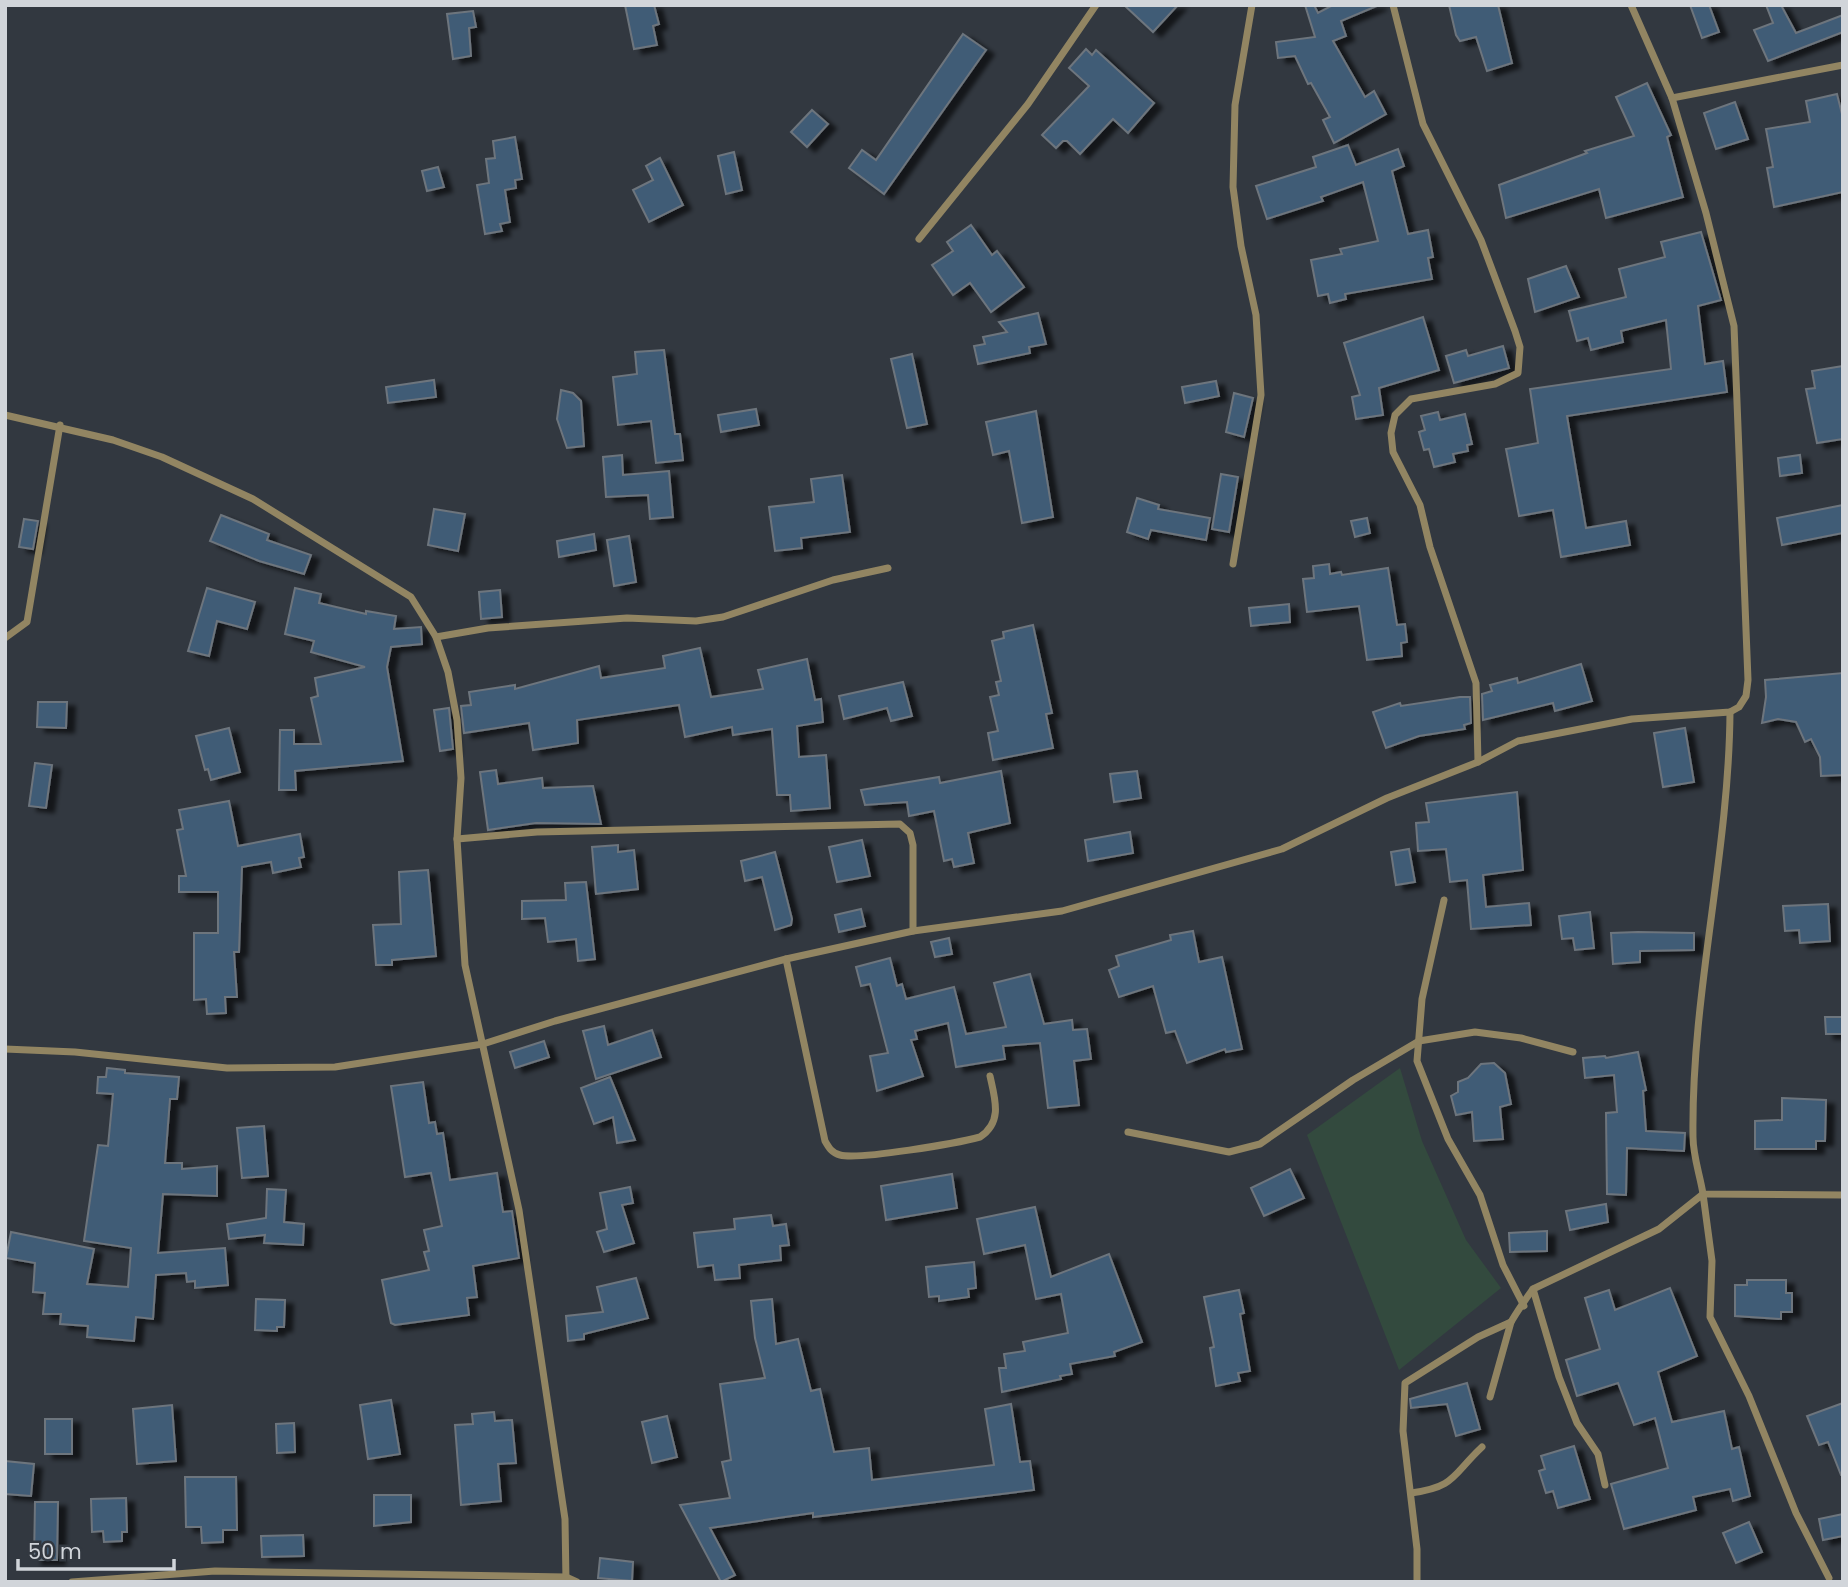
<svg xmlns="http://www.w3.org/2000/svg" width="1848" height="1587" viewBox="0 0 1848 1587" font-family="Poppins,sans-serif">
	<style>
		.green { fill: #334a3e }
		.building { fill: #415b76; stroke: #6d757d; stroke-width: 2; filter: url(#shadow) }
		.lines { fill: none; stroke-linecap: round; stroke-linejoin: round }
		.street { stroke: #928562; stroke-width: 7 }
	</style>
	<defs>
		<filter id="shadow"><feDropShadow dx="8" dy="4.5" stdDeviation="2" flood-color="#0009"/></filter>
	</defs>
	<rect width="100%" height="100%" fill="#323840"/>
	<polygon class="green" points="1400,1068 1422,1141 1466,1240 1501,1288 1399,1370 1307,1135"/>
	<g class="building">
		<polygon points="625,5 654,5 659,24 653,26 657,45 634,49"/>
		<polygon points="1124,5 1178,5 1153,32"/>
		<polygon points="1305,5 1314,5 1318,13 1333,5 1379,5 1341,21 1346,36 1333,41 1365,97 1374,91 1386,114 1334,143 1323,120 1330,117 1311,83 1308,84 1295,56 1278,58 1276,42 1315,37"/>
		<polygon points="1449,5 1498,5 1512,63 1487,71 1476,37 1460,41 1456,35"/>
		<polygon points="1690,5 1709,5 1719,32 1702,38"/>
		<polygon points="1766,5 1781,5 1796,33 1843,15 1843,32 1768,61 1754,30 1773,23"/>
		<polygon points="473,11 476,27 469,28 471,56 453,59 447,14"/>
		<polygon points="963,34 986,50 884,194 849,168 862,150 876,160"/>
		<polygon points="1086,49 1092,55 1096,50 1154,103 1128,133 1113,119 1080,154 1067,141 1063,141 1056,148 1042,135 1089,86 1069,68"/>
		<polygon points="1647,83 1671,135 1667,137 1683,197 1606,218 1599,189 1506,218 1499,185 1587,153 1585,151 1634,136 1616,97"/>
		<polygon points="1837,94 1843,118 1843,192 1774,207 1767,168 1773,167 1766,129 1810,122 1806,101"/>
		<polygon points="1735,102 1748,139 1716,149 1704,113"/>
		<polygon points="812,110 828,124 807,147 791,132"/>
		<polygon points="515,137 522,179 515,180 516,188 505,190 510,222 500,224 502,231 485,234 477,185 489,183 486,159 495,158 493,141"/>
		<polygon points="1348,145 1356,165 1398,149 1404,166 1392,171 1408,234 1428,230 1433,257 1428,258 1432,279 1345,294 1346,299 1330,303 1328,294 1318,296 1311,260 1342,254 1340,249 1378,241 1363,182 1321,197 1323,201 1267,219 1256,186 1316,167 1313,157"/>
		<polygon points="734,152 742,190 726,194 718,156"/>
		<polygon points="660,158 683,205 649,222 633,190 653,180 646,166"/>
		<polygon points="438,167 444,187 427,191 422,171"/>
		<polygon points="971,225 992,255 997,251 1024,287 991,312 970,283 953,295 932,265 953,251 947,242"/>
		<polygon points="1701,232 1721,300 1698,306 1705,364 1723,361 1727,392 1567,416 1586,528 1626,521 1630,545 1561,557 1553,510 1519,516 1506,449 1538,443 1530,389 1671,369 1666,320 1621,331 1623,342 1591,350 1588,338 1577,341 1569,311 1626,297 1619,269 1665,257 1661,242"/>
		<polygon points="1566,266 1579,297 1535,312 1528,279"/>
		<polygon points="1038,313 1046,344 1029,347 1030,353 978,364 974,346 985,344 983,337 1007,332 999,322"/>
		<polygon points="1423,317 1439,370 1379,388 1383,415 1356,419 1352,397 1360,395 1344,343"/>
		<polygon points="1503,346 1509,368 1454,383 1446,356 1466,350 1468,356"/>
		<polygon points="664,350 675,434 680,434 683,460 656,463 651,421 618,425 613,377 637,374 635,352"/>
		<polygon points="912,354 927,424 907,428 891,359"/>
		<polygon points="1843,366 1843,439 1817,443 1806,389 1815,388 1812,371"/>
		<polygon points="434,380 436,397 388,403 386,387"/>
		<polygon points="1216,381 1219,396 1185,403 1182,387"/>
		<polygon points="561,390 573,393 581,401 584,446 567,448 557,419"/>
		<polygon points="1234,393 1253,398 1244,437 1226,432"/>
		<polygon points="756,409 759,425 721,432 718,415"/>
		<polygon points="1036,411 1053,517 1022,523 1009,451 993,455 986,422"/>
		<polygon points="1438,412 1440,420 1465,414 1472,444 1467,445 1468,451 1453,454 1455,462 1434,467 1429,449 1424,450 1419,432 1425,430 1421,416"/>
		<polygon points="622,455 623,475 669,471 673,517 650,519 648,495 606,497 603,457"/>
		<polygon points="1800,455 1802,473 1780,476 1778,458"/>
		<polygon points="1221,474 1238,477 1229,532 1212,529"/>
		<polygon points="842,475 850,532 801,538 802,548 775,551 769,507 814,502 811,479"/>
		<polygon points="1137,498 1159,505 1158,509 1210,518 1206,540 1151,530 1148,539 1127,532"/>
		<polygon points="1843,505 1843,533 1782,545 1777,518"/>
		<polygon points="434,509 465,514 458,551 428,545"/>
		<polygon points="221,515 269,534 267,540 311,555 304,574 259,561 210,541"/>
		<polygon points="1367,518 1370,533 1355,537 1351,521"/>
		<polygon points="24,519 38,521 33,549 19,547"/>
		<polygon points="594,534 596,550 559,557 557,541"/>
		<polygon points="629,536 636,582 614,586 607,540"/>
		<polygon points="1329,564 1330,574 1341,572 1342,575 1388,568 1397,625 1405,624 1407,642 1401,643 1402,656 1367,660 1359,606 1307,612 1303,579 1314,578 1313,566"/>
		<polygon points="207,588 255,602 247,629 217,621 209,656 188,651"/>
		<polygon points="295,588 321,594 319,603 366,614 366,611 396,616 394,629 421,627 422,644 391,647 387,667 403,761 295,771 296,790 279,790 280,730 294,730 294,744 321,744 311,698 318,696 315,678 365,667 311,652 314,641 285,634"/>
		<polygon points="500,590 502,617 481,619 479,592"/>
		<polygon points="1289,604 1290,622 1251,626 1249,608"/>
		<polygon points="1033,625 1052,713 1046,714 1053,748 993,760 988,733 998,731 990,697 999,695 996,682 1001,681 992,641 1004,638 1003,632"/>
		<polygon points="700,648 711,697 763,689 758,670 807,659 815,700 821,699 823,722 797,726 799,757 826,755 830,808 791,811 790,795 777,795 772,729 733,735 732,727 685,737 679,705 577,720 578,743 533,750 529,723 464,733 461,706 471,705 469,692 515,685 515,689 599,666 601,678 665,668 663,656"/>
		<polygon points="1581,664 1592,701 1555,711 1553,703 1483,720 1482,694 1492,691 1490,685 1517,678 1518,683"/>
		<polygon points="1843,673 1843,775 1821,776 1820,757 1811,739 1805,742 1796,722 1778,719 1762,723 1766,697 1765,680"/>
		<polygon points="903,682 912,716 891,721 887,708 844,719 839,696"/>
		<polygon points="1460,697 1470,697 1471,723 1464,725 1465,729 1419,736 1386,748 1373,712 1400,703 1401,706"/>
		<polygon points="38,702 67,702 66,728 37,727"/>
		<polygon points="449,708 453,749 440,751 434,710"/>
		<polygon points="229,728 240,772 211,780 208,769 205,770 196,736"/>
		<polygon points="1685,728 1694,782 1663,787 1654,733"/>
		<polygon points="35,763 52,765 46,808 29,806"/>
		<polygon points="496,770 498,784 542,778 543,788 593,786 601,824 536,823 488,830 480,772"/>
		<polygon points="1001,771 1010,823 968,833 974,863 954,867 952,859 944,861 934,811 909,816 907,802 865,805 861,790 939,777 940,783"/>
		<polygon points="1137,771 1141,798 1114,802 1110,774"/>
		<polygon points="1517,792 1523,870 1483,875 1486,907 1529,903 1531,925 1471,929 1467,880 1450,882 1446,849 1418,851 1416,823 1429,822 1426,803"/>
		<polygon points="229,801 238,846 300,834 304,857 299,858 301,867 273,873 271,862 242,867 239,952 234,952 237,997 225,997 226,1013 207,1014 206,999 194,1000 194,933 218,933 218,892 179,892 179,876 186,876 177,830 183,829 179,810"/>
		<polygon points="1130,832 1133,853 1088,861 1085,840"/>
		<polygon points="862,840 870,876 837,882 829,847"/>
		<polygon points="618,845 618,852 634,850 638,889 596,894 592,847"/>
		<polygon points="1409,849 1415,882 1396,885 1391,852"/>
		<polygon points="775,852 792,919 791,925 775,930 762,877 745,881 741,861"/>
		<polygon points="428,870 436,956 392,960 392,965 376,965 373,925 401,924 399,872"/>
		<polygon points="586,882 595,959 578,961 576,939 548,942 545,918 522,919 522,901 566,900 565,883"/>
		<polygon points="1828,904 1830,941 1800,943 1799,930 1785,931 1783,906"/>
		<polygon points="861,909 865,926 839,932 835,915"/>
		<polygon points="1590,912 1594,948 1575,950 1573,938 1562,939 1559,916"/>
		<polygon points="1193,931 1199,962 1222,957 1242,1049 1226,1052 1225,1049 1187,1063 1175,1031 1166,1033 1153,986 1119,997 1109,970 1119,966 1116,956 1171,940 1170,935"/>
		<polygon points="1638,932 1694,933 1694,950 1640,951 1640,962 1613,964 1611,933"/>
		<polygon points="949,938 952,954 935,957 931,942"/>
		<polygon points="890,958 897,986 902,984 906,999 954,987 966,1034 1006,1027 994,983 1030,974 1044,1024 1072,1020 1073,1030 1087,1029 1091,1059 1074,1061 1079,1105 1048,1108 1040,1043 1003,1046 1005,1059 956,1067 948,1023 915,1031 917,1039 911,1040 923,1076 877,1091 870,1056 888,1053 870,984 861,986 856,967"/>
		<polygon points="1825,1017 1843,1017 1843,1034 1826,1034"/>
		<polygon points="604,1026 608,1045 652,1030 661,1057 596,1079 583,1031"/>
		<polygon points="544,1041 549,1057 515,1068 510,1052"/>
		<polygon points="1638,1052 1646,1090 1643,1091 1646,1131 1685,1133 1684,1151 1627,1148 1626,1195 1607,1194 1606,1113 1617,1112 1614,1075 1585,1078 1583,1058 1605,1056 1606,1058"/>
		<polygon points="1494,1063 1505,1073 1511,1104 1500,1107 1503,1139 1474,1141 1472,1112 1456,1115 1451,1096 1458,1092 1458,1082 1468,1078 1481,1064"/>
		<polygon points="107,1068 125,1070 125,1073 179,1077 177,1099 170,1099 165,1163 182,1163 182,1169 217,1166 217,1196 163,1194 158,1253 225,1248 228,1285 195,1288 195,1281 187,1282 186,1273 156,1275 153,1319 136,1317 134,1341 87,1337 88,1326 60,1324 61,1314 43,1314 45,1293 33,1292 35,1263 6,1258 11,1232 94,1249 87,1284 128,1287 131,1248 84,1241 98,1145 108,1146 113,1094 97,1093 98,1077 106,1077"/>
		<polygon points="610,1077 617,1094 635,1140 617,1143 613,1117 594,1124 581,1088"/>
		<polygon points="423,1082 429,1123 435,1122 437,1134 443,1133 450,1180 497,1173 503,1212 512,1211 519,1258 473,1266 477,1297 467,1298 469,1315 395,1325 391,1323 382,1280 429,1270 424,1252 429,1251 424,1230 442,1226 431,1173 405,1177 391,1086"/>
		<polygon points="1782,1098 1826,1100 1825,1141 1816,1141 1816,1149 1755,1149 1755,1121 1782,1120"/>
		<polygon points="264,1126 268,1176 242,1178 237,1128"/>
		<polygon points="1290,1169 1304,1198 1264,1216 1251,1188"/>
		<polygon points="952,1174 957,1208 886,1220 881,1186"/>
		<polygon points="630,1187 633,1203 622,1205 634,1243 604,1252 597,1232 607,1229 600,1193"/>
		<polygon points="267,1189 286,1190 284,1222 304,1224 303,1245 264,1243 265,1235 229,1239 227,1224 266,1218"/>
		<polygon points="1606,1204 1608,1222 1570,1230 1566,1211"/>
		<polygon points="1035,1207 1051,1277 1109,1254 1142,1342 1114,1352 1115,1356 1070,1364 1072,1374 1060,1376 1061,1379 1002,1392 999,1368 1006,1368 1004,1354 1025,1351 1023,1342 1068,1333 1061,1294 1036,1299 1025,1245 984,1254 977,1219"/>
		<polygon points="771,1215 773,1226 786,1224 789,1245 780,1246 781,1260 739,1265 740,1278 715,1280 713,1265 698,1267 694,1233 735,1229 734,1219"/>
		<polygon points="1547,1231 1547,1251 1510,1252 1509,1233"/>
		<polygon points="974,1262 976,1288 968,1289 969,1297 939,1301 939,1296 929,1297 926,1267"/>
		<polygon points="636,1278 648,1318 584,1334 584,1339 568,1341 566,1316 603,1312 597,1287"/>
		<polygon points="1747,1280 1786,1280 1786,1293 1792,1293 1792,1312 1781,1312 1781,1319 1735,1316 1735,1285 1747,1285"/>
		<polygon points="1670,1288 1697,1356 1658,1372 1672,1422 1724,1411 1732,1449 1739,1447 1750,1496 1733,1501 1730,1489 1693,1497 1696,1510 1624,1529 1611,1484 1668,1468 1655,1418 1634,1425 1618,1383 1577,1396 1566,1360 1600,1349 1585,1298 1609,1290 1615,1310"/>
		<polygon points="1239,1290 1244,1313 1240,1314 1250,1371 1238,1373 1240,1381 1216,1386 1210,1348 1214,1347 1204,1297"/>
		<polygon points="256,1299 285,1300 284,1327 277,1327 277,1331 255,1330"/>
		<polygon points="772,1299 776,1344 798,1339 811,1391 820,1389 834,1452 869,1448 872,1480 994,1465 985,1409 1011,1404 1020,1462 1030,1461 1034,1490 813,1517 813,1513 710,1528 735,1575 721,1582 680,1505 730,1498 722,1462 731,1460 720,1384 765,1378 755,1338 751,1301"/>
		<polygon points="1467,1383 1480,1429 1456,1436 1447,1404 1411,1408 1410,1399"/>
		<polygon points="391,1400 400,1454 368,1459 360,1405"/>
		<polygon points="1843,1403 1843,1475 1841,1475 1828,1442 1819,1445 1807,1416"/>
		<polygon points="172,1405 176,1461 137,1464 133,1409"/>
		<polygon points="494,1412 495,1421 512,1420 516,1463 498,1464 501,1501 461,1505 455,1425 473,1424 472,1414"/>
		<polygon points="667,1416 677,1457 652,1463 642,1422"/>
		<rect x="45" y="1419" width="27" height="35"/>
		<polygon points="294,1423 295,1452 277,1453 276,1424"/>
		<polygon points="1574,1446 1590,1499 1558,1508 1553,1491 1546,1493 1539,1471 1545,1469 1541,1456"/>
		<polygon points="5,1461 34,1464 31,1496 5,1494"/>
		<polygon points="185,1477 236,1477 237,1530 223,1530 223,1542 202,1543 201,1527 186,1527"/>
		<polygon points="374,1495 411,1495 411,1522 374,1526"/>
		<polygon points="126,1498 127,1532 122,1532 122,1541 104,1542 103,1531 92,1532 91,1499"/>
		<polygon points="35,1502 58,1502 57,1560 34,1560"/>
		<polygon points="1843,1514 1843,1536 1823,1540 1819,1519"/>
		<polygon points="1749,1522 1762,1552 1736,1563 1723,1533"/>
		<polygon points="303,1535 304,1556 262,1557 261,1536"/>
		<polygon points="600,1558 633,1562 632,1581 598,1578"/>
	</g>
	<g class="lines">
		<g class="street">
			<polyline points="1393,5 1423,124 1481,240 1515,331 1520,347 1518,373 1495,384 1411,399 1395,415 1391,433 1393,452 1420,505 1430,547 1476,683 1478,762"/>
			<polyline points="1672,98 1843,65"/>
			<polyline points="919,239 1028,104 1096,5"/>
			<polyline points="5,415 113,440 162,457 253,499 411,597 436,637 448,672 457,720 461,778 457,839 465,965 519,1210 565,1519 566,1582"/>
			<polyline points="1233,564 1261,395 1256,315 1241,246 1233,187 1235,105 1252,5"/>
			<polyline points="436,637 488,628 627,618 696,621 723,617 833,580 888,568"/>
			<polyline points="5,638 27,622 60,425"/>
			<path d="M1730,712c-1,142 -39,282 -37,425 0,19 7,38 10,57l140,1"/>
			<polyline points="457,839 537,832 900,824 910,833 913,845 913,931"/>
			<polyline points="1444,900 1422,999 1417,1061 1448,1139 1480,1195 1503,1265 1524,1306"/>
			<path d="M786,959l39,182c4,7 7,12 15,14 20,5 118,-12 140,-18 23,-15 15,-38 10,-61"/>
			<polyline points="5,1049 75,1052 227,1068 335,1067 483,1044 555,1021 786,959 913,931 1062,911 1282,849 1387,798 1478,762 1518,741 1632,719 1730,712 1739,707 1746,696 1748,680 1734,326 1706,213 1672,98 1631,5"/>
			<polyline points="1128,1132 1229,1152 1260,1144 1353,1080 1419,1041 1475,1032 1521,1038 1573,1052"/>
			<polyline points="1533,1289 1559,1377 1577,1423 1598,1454 1605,1485"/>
			<path d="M1490,1397l21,-75c7,-12 14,-22 22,-33l126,-60 44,-35 9,67 -2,56 39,79 47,117 33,65"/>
			<path d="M1411,1493c45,-6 41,-18 71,-46"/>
			<polyline points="72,1582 215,1571 566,1577 577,1582"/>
			<polyline points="1417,1582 1417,1549 1403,1431 1405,1383 1478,1337 1511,1322"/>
		</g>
	</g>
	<rect width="1848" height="1587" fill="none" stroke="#d1d5da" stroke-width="14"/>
	<path d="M18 1559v10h156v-10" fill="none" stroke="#d1d5da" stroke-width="3.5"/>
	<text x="28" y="1559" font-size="21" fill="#d1d5da" stroke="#323840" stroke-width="5" paint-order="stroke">50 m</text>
</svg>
